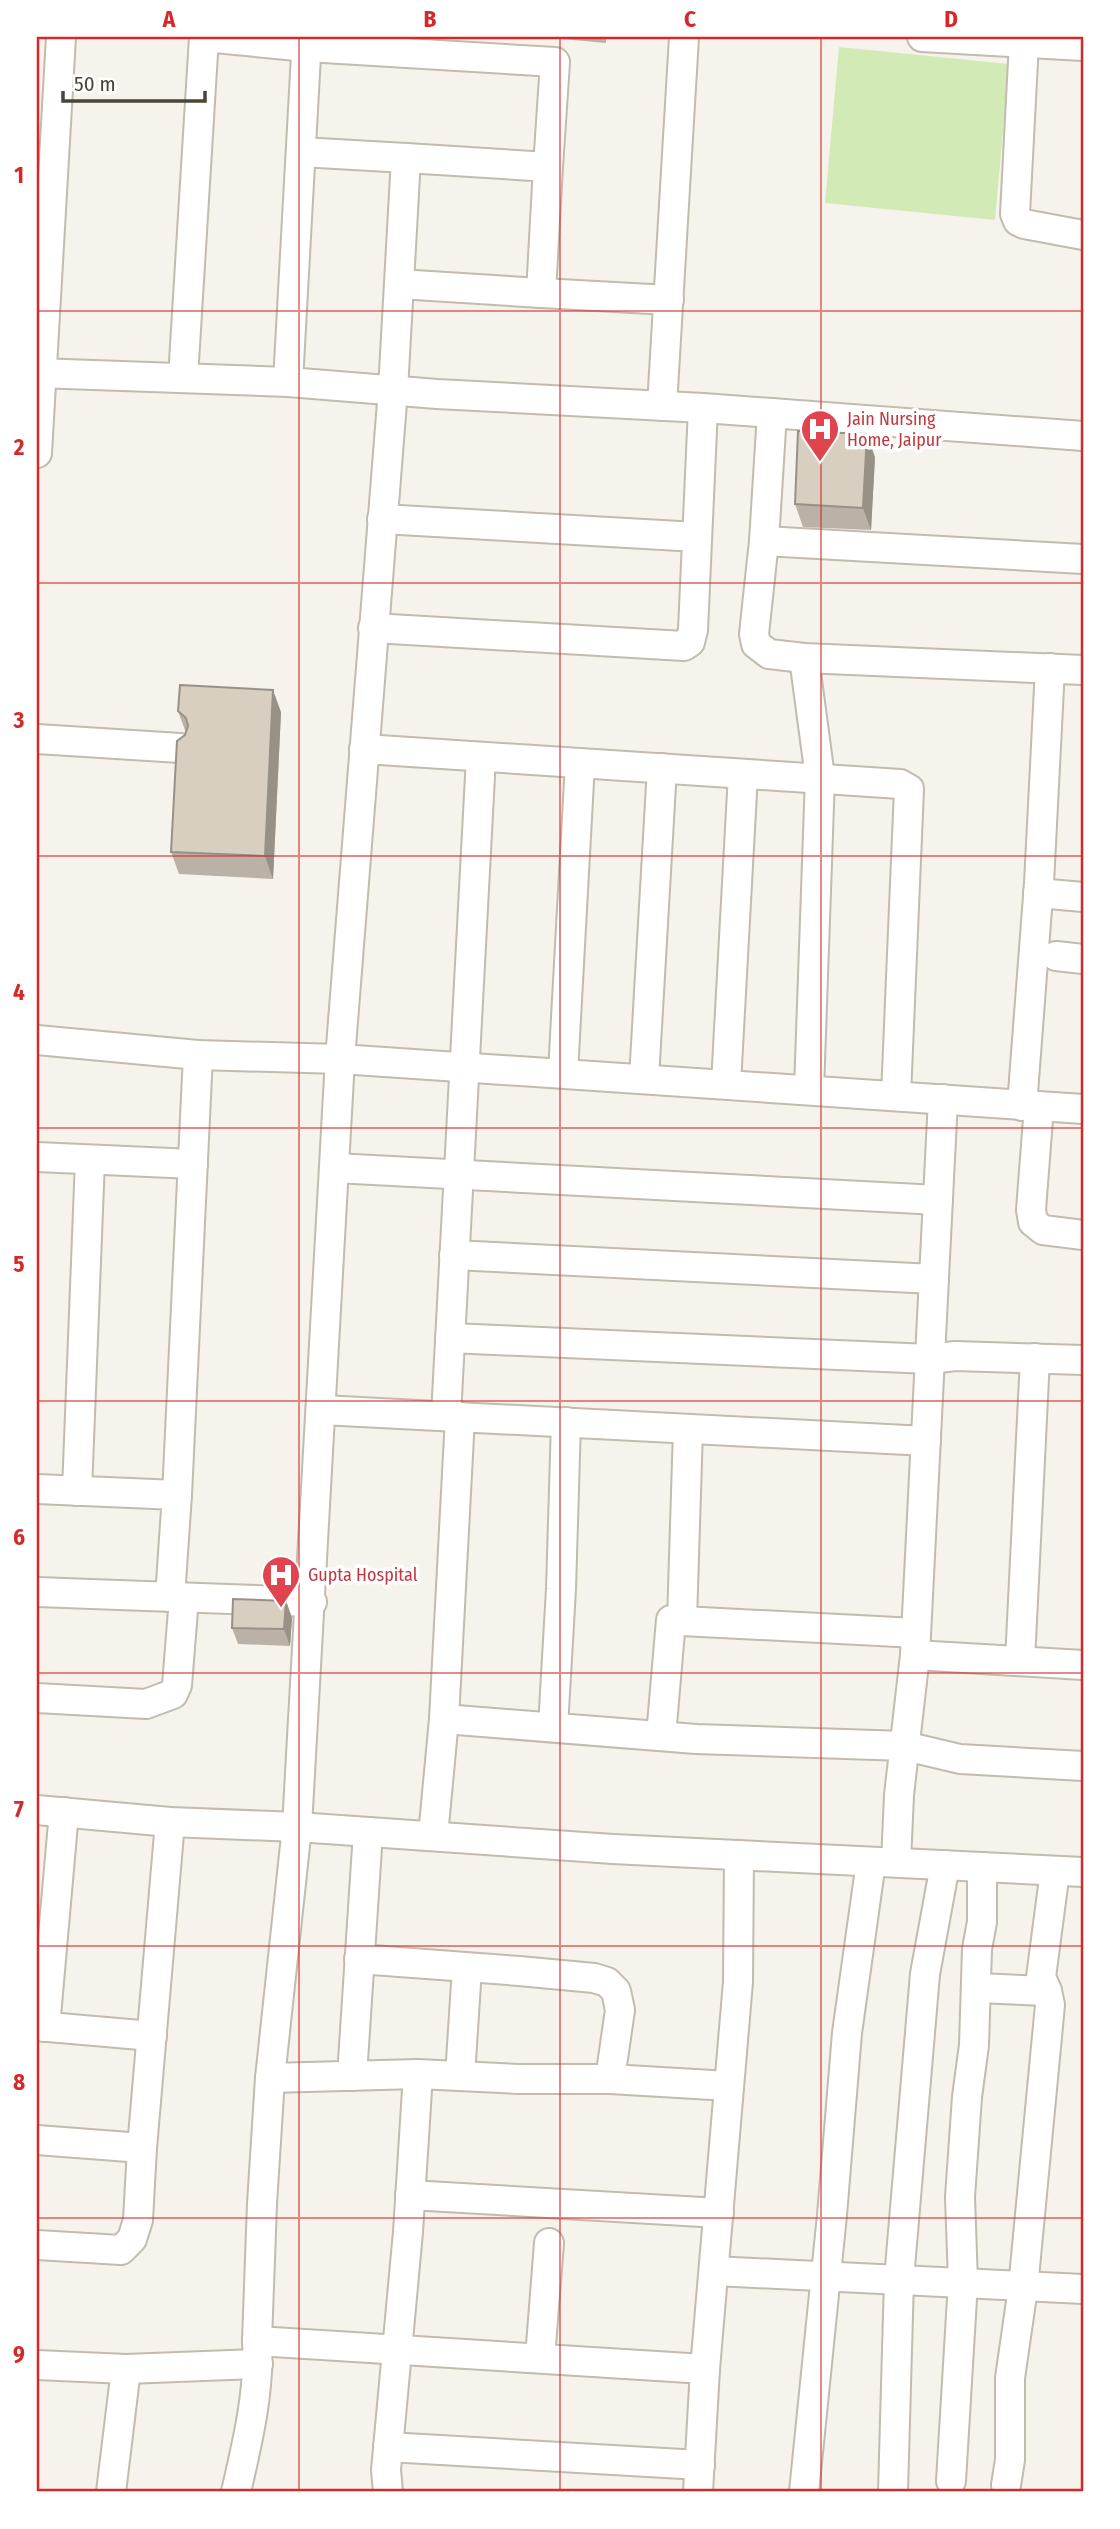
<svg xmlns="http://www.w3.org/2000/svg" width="1120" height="2529" viewBox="0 0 1120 2529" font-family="'Fira Sans Condensed',sans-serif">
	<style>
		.green { fill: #d2eab5 }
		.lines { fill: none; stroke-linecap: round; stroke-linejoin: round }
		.minor-casing { stroke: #c2bbae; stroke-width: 32 }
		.minor { stroke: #fff; stroke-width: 28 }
		.wall { fill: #bab2a6 }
		.shaded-wall { fill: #979187 }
		.building { fill: #d8cfc1; stroke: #979187; stroke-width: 2 }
		.grid { fill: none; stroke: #d62828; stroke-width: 2; stroke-opacity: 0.55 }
		.labels { text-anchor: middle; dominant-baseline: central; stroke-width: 7; stroke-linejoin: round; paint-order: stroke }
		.health-label { font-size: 18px; fill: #be3a42; stroke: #fff; text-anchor: start }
		.neatline { fill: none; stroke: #d62828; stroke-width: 2.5 }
		.grid-label { font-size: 23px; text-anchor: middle; font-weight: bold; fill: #d62828 }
	</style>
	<rect width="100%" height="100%" fill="#f6f3ec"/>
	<polygon class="green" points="839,47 1009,64 995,220 825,203"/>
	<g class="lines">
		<defs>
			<g id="minor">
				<polyline points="204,37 307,47 555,62 548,167"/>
				<polyline points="922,37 1083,46"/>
				<polyline points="1024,42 1015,214 1018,221 1024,224 1083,235"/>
				<polyline points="399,284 541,293 548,167 406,158"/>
				<polyline points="541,293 669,300"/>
				<polyline points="37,373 288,382 437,394 703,408 1083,436"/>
				<polyline points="183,378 204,37"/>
				<polyline points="288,382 307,37"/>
				<polyline points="662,406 684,37"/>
				<polyline points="772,413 764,541 754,634 756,644 769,654 804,658 1083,670"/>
				<polyline points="37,453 61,37"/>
				<polyline points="382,519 697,537"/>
				<polyline points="764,541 1083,559"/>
				<polyline points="373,628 684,646 690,642 693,630 703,408"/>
				<polyline points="804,658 820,777 809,1090"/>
				<polyline points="37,739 180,748"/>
				<polyline points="364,749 900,784 909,789 896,1096"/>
				<polyline points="1038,893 1083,897"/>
				<polyline points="1056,956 1083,959"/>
				<polyline points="37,1040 198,1055 340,1059 1083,1109"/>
				<polyline points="563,1073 580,763"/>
				<polyline points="644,1079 662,768"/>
				<polyline points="726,1084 743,774"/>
				<polyline points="943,1099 915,1655 1083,1665"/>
				<polyline points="1022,1106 1039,883 1050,668"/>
				<polyline points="1039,1106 1031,1210 1033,1222 1043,1230 1083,1235"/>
				<polyline points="37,1157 193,1164"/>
				<polyline points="335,1168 938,1200"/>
				<polyline points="454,1255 934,1279"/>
				<polyline points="450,1338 930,1359 955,1356 1083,1360"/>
				<polyline points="322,1410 926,1441"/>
				<polyline points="446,1416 481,757"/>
				<polyline points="688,1429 682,1621 916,1633"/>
				<polyline points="37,1489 177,1495 170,1597"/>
				<polyline points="77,1491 90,1160"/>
				<polyline points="177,1495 198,1055"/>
				<polyline points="37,1592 312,1602"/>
				<polyline points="1020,1661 1035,1358"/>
				<polyline points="37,1698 146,1704 173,1694 177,1685 184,1598"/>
				<polyline points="444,1719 696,1739 905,1746 960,1759 1083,1766"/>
				<polyline points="553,1727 561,1589 566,1422"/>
				<polyline points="661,1736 671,1620 682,1621"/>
				<polyline points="37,1810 170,1822 297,1827 613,1849 1083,1872"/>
				<polyline points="433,1836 444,1719 460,1417"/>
				<polyline points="896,1862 899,1795 915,1655"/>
				<polyline points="359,1959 519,1971 594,1978 607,1982 616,1991 620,2010 610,2079"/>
				<polyline points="977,1988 1047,1991 1050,2005 1023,2288 1010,2378 1010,2460 1006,2485"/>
				<polyline points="1047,1991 1041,1977 1055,1871"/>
				<polyline points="37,2026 152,2036"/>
				<polyline points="45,2027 64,1812"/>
				<polyline points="352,2076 368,1832"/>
				<polyline points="460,2076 467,1968"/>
				<polyline points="270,2078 418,2074 518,2079 610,2079 729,2086"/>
				<polyline points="37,2140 142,2148"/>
				<polyline points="410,2195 719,2213"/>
				<polyline points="37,2245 121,2250 132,2239 138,2220 142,2148 170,1822"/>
				<polyline points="714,2271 1083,2289"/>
				<polyline points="257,2341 705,2369"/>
				<polyline points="540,2358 549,2243"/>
				<polyline points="37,2365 126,2369 258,2364"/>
				<polyline points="388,2447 700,2465"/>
				<polyline points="951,2481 963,2282 960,2197 967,2097 974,2045 977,1949 982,1922 982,1867"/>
				<polyline points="111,2492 126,2369"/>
				<path d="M236,2492c11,-48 24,-101 21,-151l5,-137 8,-126 27,-251 43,-768 53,-669 13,-232 -105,-6"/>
				<polyline points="388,2492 386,2470 408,2232 418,2074"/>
				<polyline points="698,2492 705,2369 738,1982 739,1855"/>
				<polyline points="804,2492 832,2215 847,2033 871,1862"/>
				<polyline points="893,2492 899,2279 925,1974 945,1865"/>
			</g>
		</defs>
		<use href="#minor" class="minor-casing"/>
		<use href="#minor" class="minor"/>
	</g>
	<g class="wall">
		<polygon points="561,37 606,37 606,43 562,39"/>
		<polygon points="875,457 871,530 803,527 795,504"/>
		<polygon points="178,711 281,712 273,879 179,874 171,852 186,733"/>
		<polygon points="286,1601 292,1618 290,1646 238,1644 232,1628"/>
	</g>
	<g class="shaded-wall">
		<polygon points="867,434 875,457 871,530 863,508"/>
		<polygon points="273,690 281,712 273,879 265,856"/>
		<polygon points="286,1601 292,1618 290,1646 284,1629"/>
	</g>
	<g class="building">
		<polygon points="798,431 867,434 863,508 795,504"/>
		<polygon points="180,685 273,690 265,856 171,852 177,741 185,735 188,726 186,718 178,711"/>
		<polygon points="233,1599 286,1601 284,1629 232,1628"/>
	</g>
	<path class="grid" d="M299,37v2455M560,37v2455M821,37v2455M37,311h1046M37,583h1046M37,856h1046M37,1128h1046M37,1401h1046M37,1673h1046M37,1946h1046M37,2218h1046"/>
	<defs>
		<symbol id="hospital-pin" viewBox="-11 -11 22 30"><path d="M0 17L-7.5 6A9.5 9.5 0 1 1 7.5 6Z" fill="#e0444e" stroke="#fff"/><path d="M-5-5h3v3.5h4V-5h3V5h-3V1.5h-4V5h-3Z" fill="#fff"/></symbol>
	</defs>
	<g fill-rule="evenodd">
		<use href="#hospital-pin" x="798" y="407" width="44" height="60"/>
		<use href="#hospital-pin" x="259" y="1553" width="44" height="60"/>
	</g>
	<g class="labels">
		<g class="health-label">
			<text x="847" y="419">Jain Nursing<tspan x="847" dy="21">Home, Jaipur</tspan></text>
			<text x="308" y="1575">Gupta Hospital</text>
		</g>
	</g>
	<rect width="1120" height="2529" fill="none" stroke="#ffffff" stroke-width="77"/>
	<path d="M63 91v10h142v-10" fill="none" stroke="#4b4439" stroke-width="3.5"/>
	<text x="74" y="91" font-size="21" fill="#4b4439" stroke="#ffffff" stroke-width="5" paint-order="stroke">50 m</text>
	<rect x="38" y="38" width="1044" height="2452" class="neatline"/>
	<g class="grid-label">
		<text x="169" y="27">A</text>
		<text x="430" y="27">B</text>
		<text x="690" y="27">C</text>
		<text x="951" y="27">D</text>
		<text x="19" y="183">1</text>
		<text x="19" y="455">2</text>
		<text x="19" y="728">3</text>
		<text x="19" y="1000">4</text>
		<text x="19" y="1272">5</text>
		<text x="19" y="1545">6</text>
		<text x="19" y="1817">7</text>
		<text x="19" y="2090">8</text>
		<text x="19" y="2362">9</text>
	</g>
</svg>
